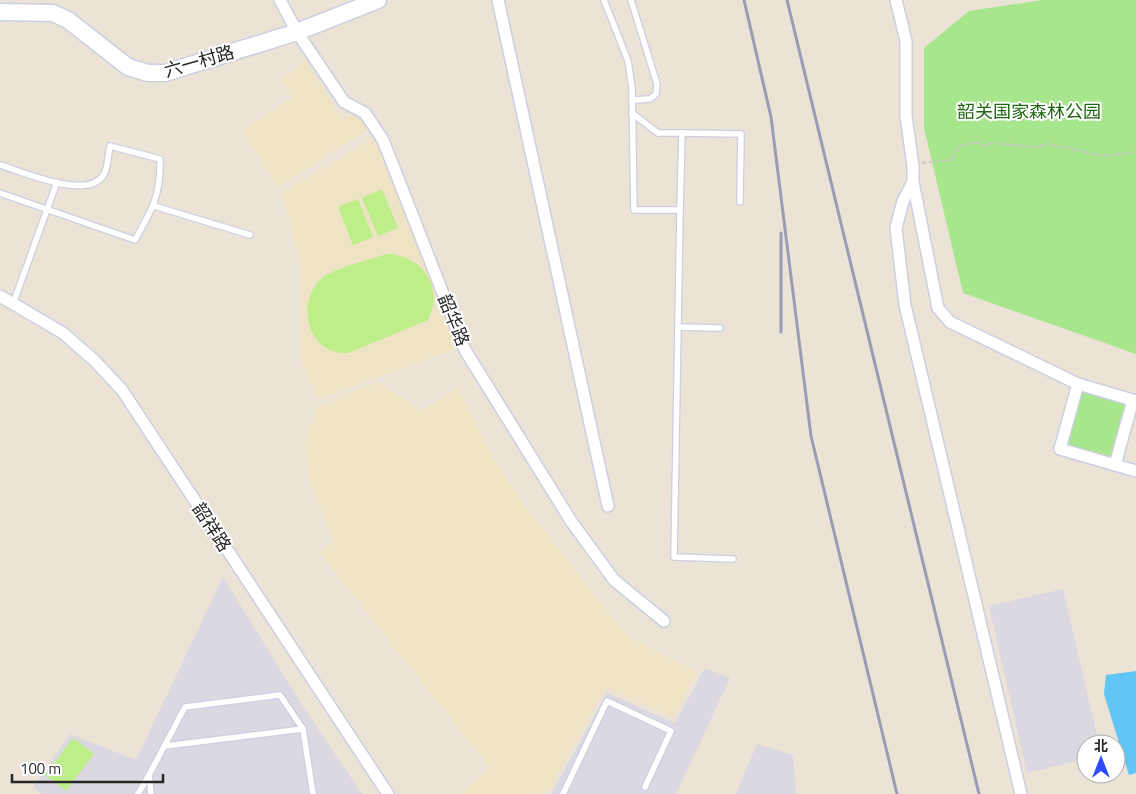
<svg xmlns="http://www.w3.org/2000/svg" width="1136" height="794" viewBox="0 0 1136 794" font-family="'Titillium Web','Noto Sans SC',sans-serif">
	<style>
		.industrial { fill: #dbd8e2 }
		.education { fill: #eee3c4 }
		.green { fill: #a8e68e }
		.pitch { fill: #beee89 }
		.water { fill: #61c6f5 }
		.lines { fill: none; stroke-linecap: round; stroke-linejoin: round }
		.lane-casing { stroke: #cccfe1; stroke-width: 8 }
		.street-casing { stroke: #cccfe1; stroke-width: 14 }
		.secondary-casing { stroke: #cccfe1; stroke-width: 19 }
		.path { stroke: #c7c7c7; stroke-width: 2; stroke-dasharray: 4 2.5; stroke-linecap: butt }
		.lane { stroke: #fff; stroke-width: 5.5 }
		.street { stroke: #fff; stroke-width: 11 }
		.secondary { stroke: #fff; stroke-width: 16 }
		.rail { stroke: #9a9cb3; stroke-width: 3 }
		.labels { text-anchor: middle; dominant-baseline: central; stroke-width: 4; stroke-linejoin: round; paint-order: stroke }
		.street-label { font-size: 18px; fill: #272727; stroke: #fff }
		.park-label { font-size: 18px; fill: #216614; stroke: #fff }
	</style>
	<rect width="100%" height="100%" fill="#ebe3d6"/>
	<g class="industrial">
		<polygon points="223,577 304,708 362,794 42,794 33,787 70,734 136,760"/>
		<polygon points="1063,589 1099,744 1086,744 1086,759 1027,773 989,606"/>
		<polygon points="705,668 730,678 676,794 551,794 607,693 675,723"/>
		<polygon points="757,744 793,755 796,794 736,794"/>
	</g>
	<g class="education">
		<polygon points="306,62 343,120 357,111 369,129 278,187 242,130 292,98 280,79"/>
		<polygon points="373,139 398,185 460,348 318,399 301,361 301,269 282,192"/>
		<polygon points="378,382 422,411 458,387 492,455 524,504 626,635 697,671 673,717 605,688 549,790 542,794 461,794 490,768 319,552 334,543 309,480 304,442 318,407"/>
	</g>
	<g class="green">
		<polygon points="1042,0 1136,0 1136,354 963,293 924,128 924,48 969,11"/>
		<polygon points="1081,389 1126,403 1109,459 1063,445"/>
	</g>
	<g class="pitch">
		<polygon points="382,189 398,228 378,236 362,198"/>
		<polygon points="358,199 373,237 353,245 338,207"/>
		<path d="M387,254c35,1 58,34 41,66l-80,33c-39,3 -54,-50 -26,-75 10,-9 50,-19 65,-24z"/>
		<polygon points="73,738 94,754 66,791 45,775"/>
	</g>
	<polygon class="water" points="1136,671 1136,773 1129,775 1104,694 1106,675"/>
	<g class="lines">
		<defs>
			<g id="lane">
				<polyline points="604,0 628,61 632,88 634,210 680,210 674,557 733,559"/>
				<polyline points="631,0 657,84 656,94 650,99 632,100"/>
				<polyline points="632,113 658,133 682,133 680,210"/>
				<polyline points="682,133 741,134 740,202"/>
				<path d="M0,165c24,7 85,35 103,11 5,-7 5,-21 7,-30l50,13c1,36 -8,51 -25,81l-135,-47"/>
				<polyline points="154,206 250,235"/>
				<polyline points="13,304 57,182"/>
				<polyline points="678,327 720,328"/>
				<polyline points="165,746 303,729 313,794"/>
				<polyline points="138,794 149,775"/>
				<polyline points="151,794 149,775 185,707 280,695 303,729"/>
				<polyline points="563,794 607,701 671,731 645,787"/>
			</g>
			<g id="street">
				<polyline points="280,0 297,32 344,102 365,113 383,140 465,350 571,521 614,580 664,621"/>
				<polyline points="498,0 608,506"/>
				<polyline points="896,0 906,41 906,116 913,166 913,182 903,201 896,228 905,305 1021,794"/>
				<polyline points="913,182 938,308 950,322 1078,384 1136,401"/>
				<polyline points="0,296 63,333 95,361 122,390 388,794"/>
				<polyline points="1078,384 1060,449 1136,471"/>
				<polyline points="1115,465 1133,400"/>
			</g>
			<polyline id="secondary" points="0,12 53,13 68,20 128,67 148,73 165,73 297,32 378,0"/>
		</defs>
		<use href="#lane" class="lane-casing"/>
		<use href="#street" class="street-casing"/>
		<use href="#secondary" class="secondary-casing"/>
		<polyline class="path" points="922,163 953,160 957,147 975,142 986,146 991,143 1035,147 1049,144 1104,156 1136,152"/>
		<use href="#lane" class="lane"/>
		<use href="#street" class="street"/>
		<use href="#secondary" class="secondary"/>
		<g class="rail">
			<polyline points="744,0 771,117 811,436 897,794"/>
			<polyline points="787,0 979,794"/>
			<polyline points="781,233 781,332"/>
		</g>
	</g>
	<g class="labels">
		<g class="street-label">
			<text transform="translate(199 61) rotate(-16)">六一村路</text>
			<text transform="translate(454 320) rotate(68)">韶华路</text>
			<text transform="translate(212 527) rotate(57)">韶祥路</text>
		</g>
		<g class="park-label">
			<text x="1029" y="111">韶关国家森林公园</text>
		</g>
	</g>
	<g transform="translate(1101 759)"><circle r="24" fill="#ffffff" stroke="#a9a9a9"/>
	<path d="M0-4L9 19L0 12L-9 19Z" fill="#2f4bff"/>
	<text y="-8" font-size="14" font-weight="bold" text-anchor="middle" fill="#272727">北</text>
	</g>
	<path d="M12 774v8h151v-8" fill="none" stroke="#272727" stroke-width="2.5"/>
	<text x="20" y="774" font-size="15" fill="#272727" stroke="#ffffff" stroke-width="4" paint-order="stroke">100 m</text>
</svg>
